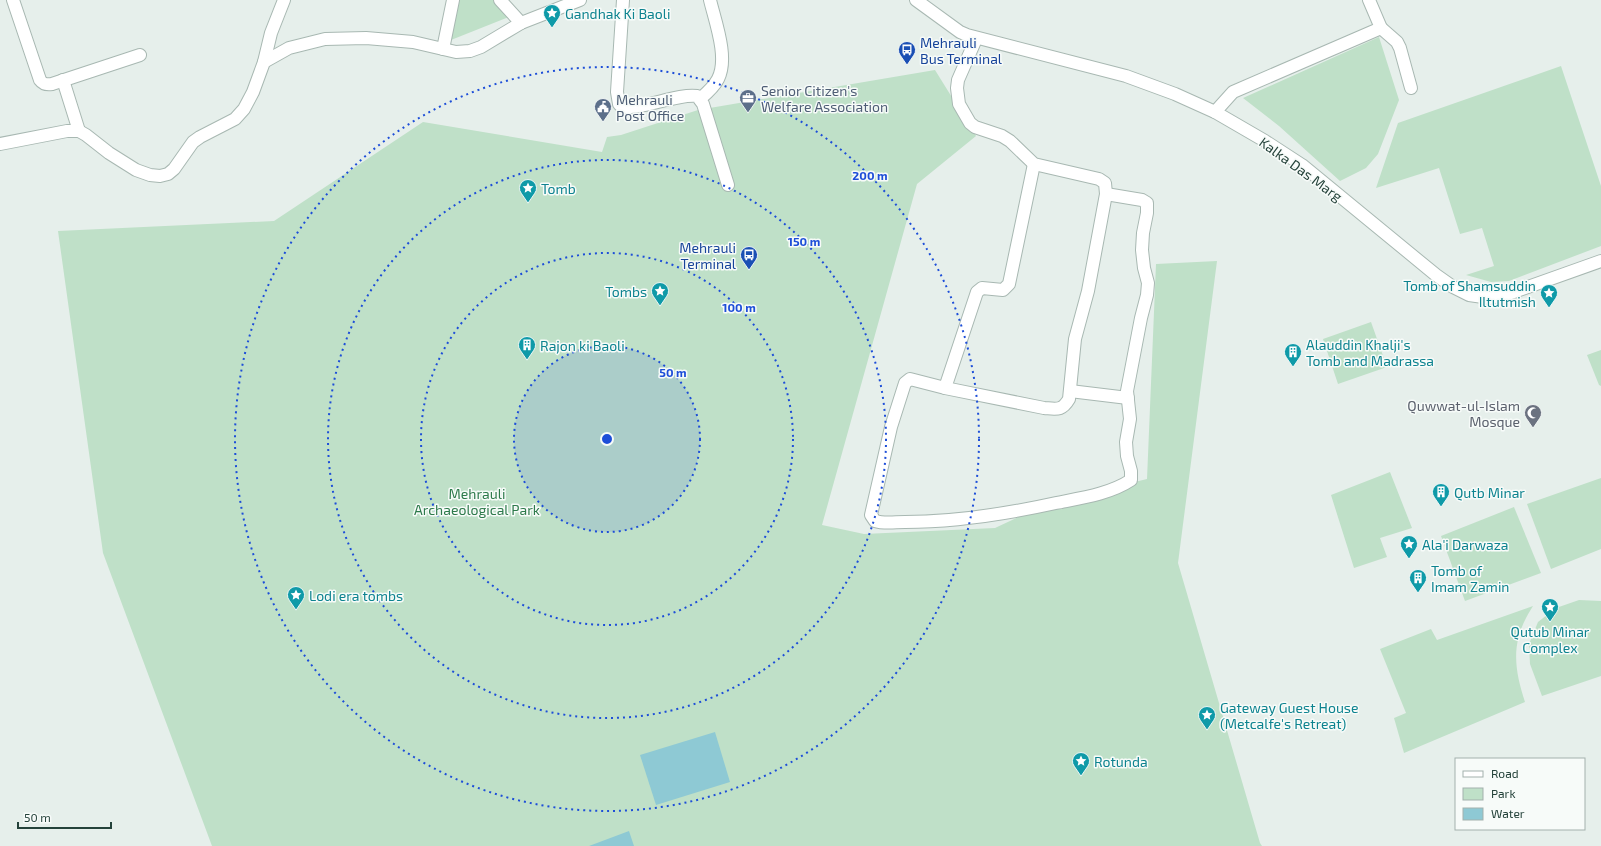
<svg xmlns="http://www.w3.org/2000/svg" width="1601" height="846" viewBox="0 0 1601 846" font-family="'Exo 2',sans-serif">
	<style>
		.green { fill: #bfe0c8 }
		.water { fill: #8ec9d4 }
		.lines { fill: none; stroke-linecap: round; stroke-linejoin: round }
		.minor-casing { stroke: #a8b8b2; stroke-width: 14 }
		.minor { stroke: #fff; stroke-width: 12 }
		.ring { fill: none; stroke: #1d4ed8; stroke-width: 2; stroke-dasharray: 2 4 }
		.labels { text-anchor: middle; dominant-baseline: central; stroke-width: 3; stroke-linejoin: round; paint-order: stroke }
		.culture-label { font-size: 14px; fill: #0d838f; stroke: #f7fbf9; text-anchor: start }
		.transit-label { font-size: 14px; fill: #164399; stroke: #f7fbf9; text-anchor: start }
		.service-label { font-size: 14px; fill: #4e5e75; stroke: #f7fbf9; text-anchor: start }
		.street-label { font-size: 14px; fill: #24423a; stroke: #f7fbf9 }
		.worship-label { font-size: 14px; fill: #5b616d; stroke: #f7fbf9; text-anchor: end }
		.park-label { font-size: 14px; fill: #2d7a4b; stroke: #f7fbf9 }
		.centre { fill: #1d4ed8; stroke: #f7fbf9; stroke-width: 2 }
		.ring-label { font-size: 12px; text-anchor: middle; font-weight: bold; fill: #1d4ed8; stroke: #f7fbf9; stroke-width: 3; stroke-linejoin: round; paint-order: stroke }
	</style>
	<rect width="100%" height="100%" fill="#e6efeb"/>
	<g class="green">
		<polygon points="456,0 497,0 511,16 446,42"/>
		<polygon points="1379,37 1399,100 1378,154 1366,168 1340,181 1279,126 1243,98"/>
		<polygon points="1561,66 1601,186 1601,246 1509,281 1491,282 1466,275 1494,266 1482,228 1460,234 1439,168 1376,188 1398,123"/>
		<polygon points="935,70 976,136 917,184 822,525 864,534 995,528 1048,503 1147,479 1156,264 1217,261 1178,563 1260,843 1262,846 212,846 103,553 58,231 274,221 423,122 602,152 607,137 621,135 698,110"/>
		<polygon points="1371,322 1387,367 1338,384 1323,339"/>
		<polygon points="1601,350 1601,386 1599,385 1587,355"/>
		<polygon points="1390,472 1412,528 1380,538 1387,557 1354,568 1331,495"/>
		<polygon points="1601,478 1601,549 1551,569 1527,504"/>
		<polygon points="1514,507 1541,573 1465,601 1441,536"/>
		<polygon points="1579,600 1601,601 1601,676 1542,696 1530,664 1529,644 1538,622 1556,608"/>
		<path d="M1533,606c-22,34 -20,59 -8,96l-121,51 -10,-35 12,-5 -26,-64 51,-20 6,11z"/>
	</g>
	<g class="water">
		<polygon points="715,732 730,782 656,805 640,755"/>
		<polygon points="629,831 634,846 589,846"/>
	</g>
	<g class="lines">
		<defs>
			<g id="minor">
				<path d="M13,0l27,80c3,4 6,5 12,4l88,-29"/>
				<polyline points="500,0 521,23"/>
				<path d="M623,0l-6,92 2,12 2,2c16,6 56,-13 76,-10l6,8 25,81"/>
				<polyline points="916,0 960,32 967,35 1126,76 1175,94 1215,112 1265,141 1302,165 1436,275 1453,287 1469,295 1490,298 1508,294 1601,261"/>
				<polyline points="1381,28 1397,42 1400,48 1411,88"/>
				<polyline points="443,49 453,0"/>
				<polyline points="264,62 271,33 284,0"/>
				<polyline points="63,80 79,131"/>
				<path d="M700,99c7,-6 14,-12 18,-20 11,-21 -3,-58 -8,-79"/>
				<polyline points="1215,112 1233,92 1381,28 1369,0"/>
				<polyline points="0,144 67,131 79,131 86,135 109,153 136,170 150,175 160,176 168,174 174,169 193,142 200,137 235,119 244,109 253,92 264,62 289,48 325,39 366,38 413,42 456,52 470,51 481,47 521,23 580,0"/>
				<path d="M1034,164l-25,120 -6,6 -21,-2 -5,4 -32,96 -35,-9 -5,4 -14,44 -20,88 4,6c9,3 20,1 30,1 51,0 101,-8 151,-19 25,-5 54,-9 75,-23v-9l-4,-15 -1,-14 4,-23 -3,-28 14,-73 6,-23 1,-12 -4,-15 -2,-18 1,-17 4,-20v-10l-5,-3 -36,-6"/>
				<path d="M945,388l99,20c13,1 18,3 25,-9l6,-60 13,-48 18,-97 -1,-11 -6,-4 -65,-15 -24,-23 -8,-5 -27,-9 -5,-4 -11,-19 -2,-16 1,-8 18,-41"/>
				<polyline points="1070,391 1128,398"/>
			</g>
		</defs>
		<use href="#minor" class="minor-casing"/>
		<use href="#minor" class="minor"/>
	</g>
	<circle cx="607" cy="439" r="93" fill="#1d4ed8" fill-opacity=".12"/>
	<g class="ring">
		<circle cx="607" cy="439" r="93"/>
		<circle cx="607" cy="439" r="186"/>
		<circle cx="607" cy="439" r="279"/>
		<circle cx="607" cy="439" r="372"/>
	</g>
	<defs>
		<symbol id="sight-pin" viewBox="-11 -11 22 30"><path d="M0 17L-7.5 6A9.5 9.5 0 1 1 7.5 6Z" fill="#0f9aa8" stroke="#f7fbf9"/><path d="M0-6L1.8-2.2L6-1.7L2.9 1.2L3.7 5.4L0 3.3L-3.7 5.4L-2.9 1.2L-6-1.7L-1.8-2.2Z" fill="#fff"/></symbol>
		<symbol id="bus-pin" viewBox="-11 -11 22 30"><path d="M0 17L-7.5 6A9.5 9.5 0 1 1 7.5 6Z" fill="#1a4fb4" stroke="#f7fbf9"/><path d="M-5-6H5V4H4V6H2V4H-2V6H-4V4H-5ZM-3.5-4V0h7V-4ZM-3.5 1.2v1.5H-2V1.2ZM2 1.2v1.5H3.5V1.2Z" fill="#fff"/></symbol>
		<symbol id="office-pin" viewBox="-11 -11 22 30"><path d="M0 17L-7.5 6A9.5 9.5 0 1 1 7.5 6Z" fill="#5c6f8a" stroke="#f7fbf9"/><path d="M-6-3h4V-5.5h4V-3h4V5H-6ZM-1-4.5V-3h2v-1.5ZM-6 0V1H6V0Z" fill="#fff"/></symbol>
		<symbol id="civic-pin" viewBox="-11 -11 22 30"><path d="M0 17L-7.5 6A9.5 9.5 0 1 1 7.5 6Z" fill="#5c6f8a" stroke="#f7fbf9"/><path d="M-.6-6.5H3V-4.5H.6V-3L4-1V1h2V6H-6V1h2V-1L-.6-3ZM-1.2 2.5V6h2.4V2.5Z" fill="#fff"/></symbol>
		<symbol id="building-pin" viewBox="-11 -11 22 30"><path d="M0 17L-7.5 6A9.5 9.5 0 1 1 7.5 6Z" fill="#0f9aa8" stroke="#f7fbf9"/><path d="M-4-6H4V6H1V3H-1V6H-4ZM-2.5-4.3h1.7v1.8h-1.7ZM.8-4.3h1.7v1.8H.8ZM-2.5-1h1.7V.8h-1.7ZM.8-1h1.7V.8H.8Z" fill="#fff"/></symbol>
		<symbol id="mosque-pin" viewBox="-11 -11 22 30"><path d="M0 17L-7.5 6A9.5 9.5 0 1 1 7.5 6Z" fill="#6b7280" stroke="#f7fbf9"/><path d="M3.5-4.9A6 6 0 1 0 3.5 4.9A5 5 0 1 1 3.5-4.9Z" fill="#fff"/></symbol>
	</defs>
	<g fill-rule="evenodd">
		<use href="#sight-pin" x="542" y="3" width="20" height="27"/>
		<use href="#bus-pin" x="897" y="40" width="20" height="27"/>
		<use href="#office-pin" x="738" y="88" width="20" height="27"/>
		<use href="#civic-pin" x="593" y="97" width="20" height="27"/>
		<use href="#sight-pin" x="518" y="178" width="20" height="27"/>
		<use href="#bus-pin" x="739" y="245" width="20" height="27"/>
		<use href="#sight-pin" x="650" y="281" width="20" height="27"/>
		<use href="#sight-pin" x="1539" y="283" width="20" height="27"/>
		<use href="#building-pin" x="517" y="335" width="20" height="27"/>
		<use href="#building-pin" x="1283" y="342" width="20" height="27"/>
		<use href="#mosque-pin" x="1523" y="403" width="20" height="27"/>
		<use href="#building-pin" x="1431" y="482" width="20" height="27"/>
		<use href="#sight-pin" x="1399" y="534" width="20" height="27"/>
		<use href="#building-pin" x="1408" y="568" width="20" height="27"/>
		<use href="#sight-pin" x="286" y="585" width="20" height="27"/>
		<use href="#sight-pin" x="1540" y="597" width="20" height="27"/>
		<use href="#sight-pin" x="1197" y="705" width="20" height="27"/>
		<use href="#sight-pin" x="1071" y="751" width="20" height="27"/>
	</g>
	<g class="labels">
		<g class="culture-label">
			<text x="565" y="13">Gandhak Ki Baoli</text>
			<text x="541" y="188">Tomb</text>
			<text x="1536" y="285" text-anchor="end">Tomb of Shamsuddin<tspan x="1536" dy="16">Iltutmish</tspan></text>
			<text x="647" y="291" text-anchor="end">Tombs</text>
			<text x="1306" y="344">Alauddin Khalji's<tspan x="1306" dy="16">Tomb and Madrassa</tspan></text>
			<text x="540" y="345">Rajon ki Baoli</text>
			<text x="1454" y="492">Qutb Minar</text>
			<text x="1422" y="544">Ala'i Darwaza</text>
			<text x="1431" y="570">Tomb of<tspan x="1431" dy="16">Imam Zamin</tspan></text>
			<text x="309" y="595">Lodi era tombs</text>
			<text x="1550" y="631" text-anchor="middle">Qutub Minar<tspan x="1550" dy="16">Complex</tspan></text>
			<text x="1220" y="707">Gateway Guest House<tspan x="1220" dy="16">(Metcalfe's Retreat)</tspan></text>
			<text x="1094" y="761">Rotunda</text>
		</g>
		<g class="transit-label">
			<text x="920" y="42">Mehrauli<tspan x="920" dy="16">Bus Terminal</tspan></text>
			<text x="736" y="247" text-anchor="end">Mehrauli<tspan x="736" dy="16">Terminal</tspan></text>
		</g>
		<g class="service-label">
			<text x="761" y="90">Senior Citizen's<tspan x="761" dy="16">Welfare Association</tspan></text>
			<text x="616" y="99">Mehrauli<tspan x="616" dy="16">Post Office</tspan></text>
		</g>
		<g class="street-label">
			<text transform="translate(1301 169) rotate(36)">Kalka Das Marg</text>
		</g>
		<g class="worship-label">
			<text x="1520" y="405">Quwwat-ul-Islam<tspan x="1520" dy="16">Mosque</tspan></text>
		</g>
		<g class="park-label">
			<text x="477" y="493">Mehrauli<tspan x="477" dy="16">Archaeological Park</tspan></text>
		</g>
	</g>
	<circle cx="607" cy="439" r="6" class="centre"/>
	<g class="ring-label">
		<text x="870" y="180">200 m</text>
		<text x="804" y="246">150 m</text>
		<text x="739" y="312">100 m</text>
		<text x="673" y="377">50 m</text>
	</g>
	<rect x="1455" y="758" width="130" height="72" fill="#f7fbf9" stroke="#a3b1ad"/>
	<rect x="1463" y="771" width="20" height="6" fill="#ffffff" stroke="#a3b1ad"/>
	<text x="1491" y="778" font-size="12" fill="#24423a">Road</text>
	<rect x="1463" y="788" width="20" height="12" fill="#bfe0c8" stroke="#a3b1ad"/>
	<text x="1491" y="798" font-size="12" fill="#24423a">Park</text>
	<rect x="1463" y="808" width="20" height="12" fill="#8ec9d4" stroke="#a3b1ad"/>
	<text x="1491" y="818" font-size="12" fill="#24423a">Water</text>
	<path d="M18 822v6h93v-6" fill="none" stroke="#24423a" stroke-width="2"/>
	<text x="24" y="822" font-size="12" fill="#24423a" stroke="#f7fbf9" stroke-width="3" paint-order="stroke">50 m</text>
</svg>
